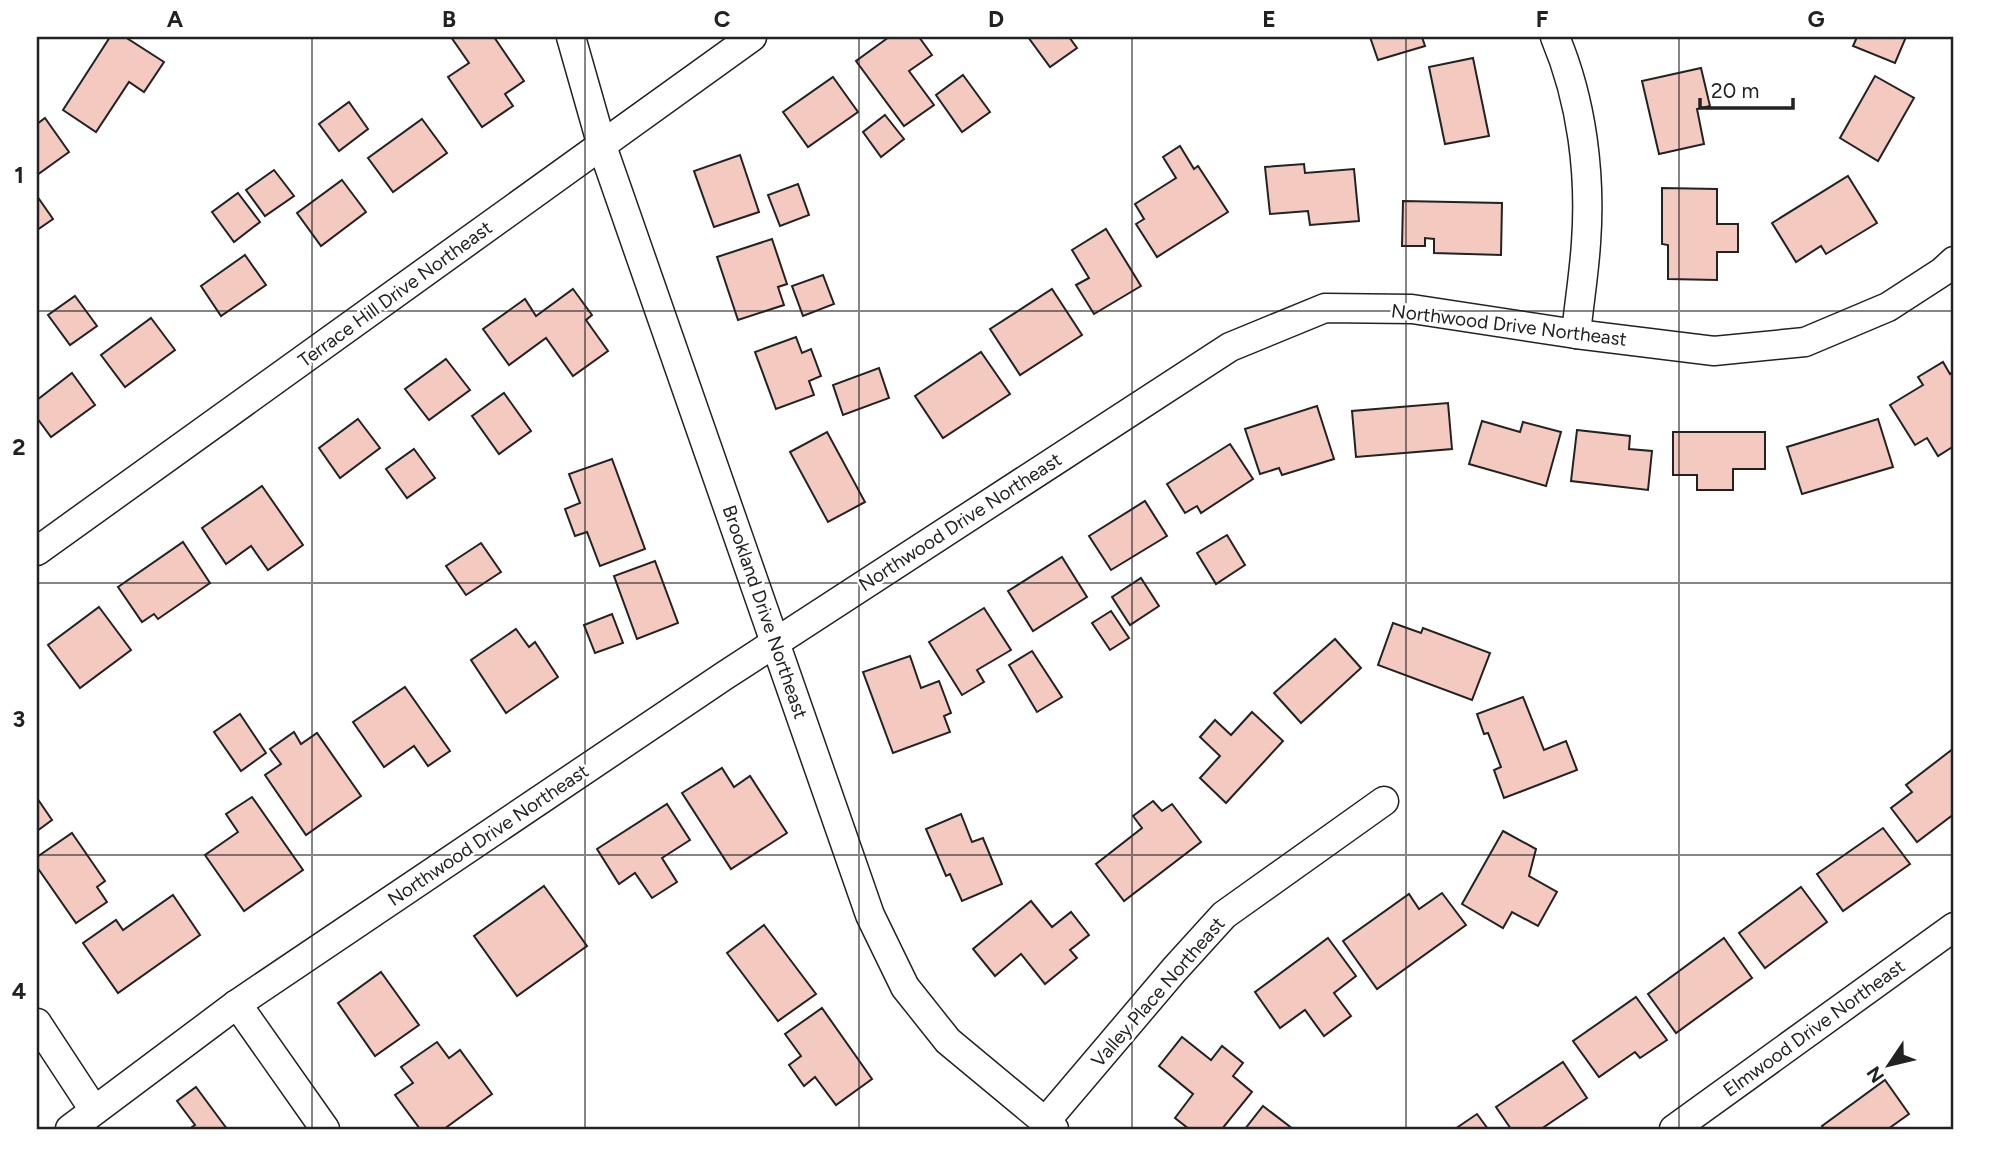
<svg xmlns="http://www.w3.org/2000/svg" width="1991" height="1166" viewBox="0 0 1991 1166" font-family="Figtree,sans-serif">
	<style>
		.building { fill: #f3c9c0; stroke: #222; stroke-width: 2 }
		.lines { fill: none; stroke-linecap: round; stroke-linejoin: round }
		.street-casing { stroke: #222; stroke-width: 31 }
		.street { stroke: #fff; stroke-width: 28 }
		.grid { fill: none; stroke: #222; stroke-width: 2; stroke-opacity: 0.55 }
		.labels { text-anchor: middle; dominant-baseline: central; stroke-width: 5; stroke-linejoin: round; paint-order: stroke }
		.street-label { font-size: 19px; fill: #222; stroke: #fff }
		.neatline { fill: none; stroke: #222; stroke-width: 2.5 }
		.grid-label { font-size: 23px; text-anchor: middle; font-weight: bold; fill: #222 }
	</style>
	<rect width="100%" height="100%" fill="#fff"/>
	<g class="building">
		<polygon points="110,37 125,37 164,62 144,92 129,82 96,132 63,110"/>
		<polygon points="451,37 494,37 524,81 505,94 513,106 482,127 448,77 469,63"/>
		<polygon points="889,37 919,37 932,55 909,71 934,105 904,126 856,61"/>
		<polygon points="1028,37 1069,37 1077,48 1050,67"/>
		<polygon points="1370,37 1422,37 1425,46 1378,60"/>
		<polygon points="1857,37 1906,37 1895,63 1853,46"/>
		<polygon points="1473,58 1489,136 1445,144 1429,67"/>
		<polygon points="1701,68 1710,106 1697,109 1704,144 1659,154 1642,81"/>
		<polygon points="963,75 990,112 962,132 936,95"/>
		<polygon points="1875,76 1914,98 1878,161 1840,138"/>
		<polygon points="833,77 858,112 808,147 783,112"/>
		<polygon points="349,102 368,129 339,151 319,124"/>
		<polygon points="885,115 904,139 881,157 863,132"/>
		<polygon points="45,118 69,152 37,175 37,124"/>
		<polygon points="422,119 447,153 393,192 368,158"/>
		<polygon points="1180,146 1194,169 1198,166 1228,212 1157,257 1136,224 1144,219 1135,204 1176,178 1163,157"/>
		<polygon points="740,155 759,212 714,227 694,171"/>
		<polygon points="1304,164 1305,173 1354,169 1359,221 1310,225 1308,211 1270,214 1265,167"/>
		<polygon points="274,170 294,196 265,216 246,190"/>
		<polygon points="1848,176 1877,223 1826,254 1821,246 1796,262 1772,223"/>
		<polygon points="342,180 366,212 321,246 297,213"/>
		<polygon points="798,184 809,215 780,226 768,195"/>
		<polygon points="1662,188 1717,189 1717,224 1738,224 1738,252 1717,252 1717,280 1668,279 1668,245 1662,244"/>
		<polygon points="238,193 260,222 234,242 212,212"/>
		<polygon points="37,196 53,219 37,230"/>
		<polygon points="1403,201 1502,203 1501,255 1434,253 1434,239 1425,238 1425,246 1402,246"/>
		<polygon points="1106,229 1141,286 1094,314 1076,285 1089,278 1072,250"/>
		<polygon points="772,239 787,284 778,287 784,305 738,320 717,257"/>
		<polygon points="245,255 266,285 221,316 201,286"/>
		<polygon points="823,275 834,304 803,316 792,286"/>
		<polygon points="573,289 592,315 586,320 608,351 573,376 546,338 509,365 483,329 525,299 536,316"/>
		<polygon points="1052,289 1082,335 1020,375 990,329"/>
		<polygon points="75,296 97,326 70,345 48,315"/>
		<polygon points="151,318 175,350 125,387 101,355"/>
		<polygon points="796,337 802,353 811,349 821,376 809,381 814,395 776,409 755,352"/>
		<polygon points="981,352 1010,394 943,438 915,396"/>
		<polygon points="446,359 470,390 429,420 405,389"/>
		<polygon points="1943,362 1950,374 1954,371 1954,446 1938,456 1927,438 1915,445 1890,405 1923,385 1918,377"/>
		<polygon points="879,368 889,398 843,415 833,385"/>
		<polygon points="72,373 95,405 51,437 37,418 37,400"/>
		<polygon points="504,393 531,431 499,454 472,416"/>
		<polygon points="1448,403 1452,449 1356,457 1352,411"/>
		<polygon points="1317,406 1334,459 1282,475 1279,468 1260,474 1245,429"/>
		<polygon points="358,419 380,448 340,478 319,448"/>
		<polygon points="1878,419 1893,467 1802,494 1787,447"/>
		<polygon points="1482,421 1520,432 1523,422 1561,432 1546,486 1469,464"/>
		<polygon points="1577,430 1630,436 1629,449 1652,451 1648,490 1571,481"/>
		<polygon points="827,432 865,502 828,522 790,452"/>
		<polygon points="1673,432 1765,432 1765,469 1733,469 1733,490 1697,490 1697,475 1673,475"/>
		<polygon points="1230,444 1253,479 1201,513 1197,506 1185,513 1167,484"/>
		<polygon points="414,449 435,478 407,498 386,469"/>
		<polygon points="612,459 645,549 600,566 587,532 575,536 565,509 580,503 569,474"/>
		<polygon points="262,486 303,545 268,570 251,546 226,564 202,528"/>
		<polygon points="1145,501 1167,536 1111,570 1089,536"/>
		<polygon points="1227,535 1245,565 1216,584 1197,553"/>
		<polygon points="183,542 210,583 158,619 154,614 142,622 118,587"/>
		<polygon points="481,543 501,572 466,595 446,566"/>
		<polygon points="1062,557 1087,597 1033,631 1008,591"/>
		<polygon points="655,561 678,623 637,639 614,576"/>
		<polygon points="1141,578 1159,606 1130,625 1112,597"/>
		<polygon points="99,607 131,650 80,688 48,645"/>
		<polygon points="984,608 1011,650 977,670 984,682 962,695 929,642"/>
		<polygon points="1111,611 1129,638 1110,650 1092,623"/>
		<polygon points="612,614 623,643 595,653 584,625"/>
		<polygon points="1393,623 1421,633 1423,628 1490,653 1472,700 1378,665"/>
		<polygon points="516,629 529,647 535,642 558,677 506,713 471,660"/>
		<polygon points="1335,639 1361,668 1301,723 1274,693"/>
		<polygon points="1032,651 1062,697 1037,712 1009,665"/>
		<polygon points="910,656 921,688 939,681 951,713 944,716 950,732 893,753 863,672"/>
		<polygon points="405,687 450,751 428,766 414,746 384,767 353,722"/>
		<polygon points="1523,697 1544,750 1566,741 1577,770 1504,798 1494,770 1501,767 1488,733 1484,734 1477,714"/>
		<polygon points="1252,712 1283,741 1226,803 1200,778 1220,756 1200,737 1215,720 1231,735"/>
		<polygon points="240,714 266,753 241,771 214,732"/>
		<polygon points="294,732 301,744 317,733 361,796 306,835 265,775 281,764 270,749"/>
		<polygon points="1954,748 1954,814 1917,842 1891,808 1912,792 1906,785"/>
		<polygon points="722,768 734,787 750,776 787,833 731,869 682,793"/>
		<polygon points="252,797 303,870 244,911 205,855 238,832 226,814"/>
		<polygon points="37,798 52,820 37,831"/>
		<polygon points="1153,801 1162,811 1172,804 1201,842 1124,901 1096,864 1142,828 1133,816"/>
		<polygon points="667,804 690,840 662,858 677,882 652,898 635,873 619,884 597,849"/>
		<polygon points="961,814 972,842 983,838 1002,884 962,901 950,874 946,876 926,829"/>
		<polygon points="1883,828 1910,864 1843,911 1817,874"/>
		<polygon points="1503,831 1536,849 1529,876 1557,892 1538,926 1512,912 1503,928 1462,904"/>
		<polygon points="72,833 105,881 97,887 107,902 76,923 37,867 37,857"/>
		<polygon points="544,886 587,946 517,996 474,936"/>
		<polygon points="1801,887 1827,922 1765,968 1739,933"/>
		<polygon points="1442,893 1466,925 1377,989 1343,941 1409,894 1419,909"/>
		<polygon points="173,895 200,935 118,993 83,943 116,920 123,930"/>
		<polygon points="1031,901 1052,927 1071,912 1089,935 1070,950 1077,958 1045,984 1021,954 995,976 973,949"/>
		<polygon points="764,925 816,994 778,1021 727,953"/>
		<polygon points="1328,938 1356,976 1334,993 1351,1016 1324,1036 1305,1010 1280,1028 1255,992"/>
		<polygon points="1724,938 1752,978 1676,1033 1648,994"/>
		<polygon points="381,972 419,1025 375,1056 338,1003"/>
		<polygon points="1636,997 1667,1040 1640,1058 1635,1052 1599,1077 1573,1041"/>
		<polygon points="822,1008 872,1079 836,1105 815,1077 804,1086 789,1065 801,1056 785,1034"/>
		<polygon points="1182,1037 1211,1060 1222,1046 1243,1063 1233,1076 1252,1092 1222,1129 1189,1129 1175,1118 1193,1094 1159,1066"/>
		<polygon points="437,1042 449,1058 460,1050 492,1094 444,1129 420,1129 395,1095 413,1083 401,1067"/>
		<polygon points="1563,1062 1587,1098 1541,1129 1511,1129 1496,1107"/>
		<polygon points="1885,1080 1909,1114 1888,1129 1824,1129 1822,1126"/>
		<polygon points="196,1087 227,1129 189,1129 195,1125 177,1101"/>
		<polygon points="1263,1106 1293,1129 1245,1129"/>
		<polygon points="1477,1114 1488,1129 1455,1129"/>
	</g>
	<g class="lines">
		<defs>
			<g id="street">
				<polyline points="571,37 602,146 870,915 905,987 948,1041 1054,1129"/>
				<path d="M1555,37c27,64 36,137 31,206 -2,31 -7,61 -10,91"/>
				<polyline points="37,551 752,37"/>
				<polyline points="237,1004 325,1129"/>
				<polyline points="37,1023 94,1110"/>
				<polyline points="1045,1122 1174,970 1224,915 1384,801"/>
				<polyline points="70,1129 237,1004 724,676 1230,347 1325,308 1412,309 1576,334 1714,351 1805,342 1888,307 1942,272 1954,261"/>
				<polyline points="1674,1129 1954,927"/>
			</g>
		</defs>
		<use href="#street" class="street-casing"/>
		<use href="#street" class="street"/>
	</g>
	<path class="grid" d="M312,37v1092M585,37v1092M859,37v1092M1132,37v1092M1406,37v1092M1679,37v1092M37,311h1917M37,583h1917M37,855h1917"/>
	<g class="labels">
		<g class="street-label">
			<text transform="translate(395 294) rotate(-36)">Terrace Hill Drive Northeast</text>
			<text transform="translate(1509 325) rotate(7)">Northwood Drive Northeast</text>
			<text transform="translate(960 522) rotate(-33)">Northwood Drive Northeast</text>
			<text transform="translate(765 612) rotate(71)">Brookland Drive Northeast</text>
			<text transform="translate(488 835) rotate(-34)">Northwood Drive Northeast</text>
			<text transform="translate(1158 992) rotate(-49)">Valley Place Northeast</text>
			<text transform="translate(1814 1028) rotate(-36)">Elmwood Drive Northeast</text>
		</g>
	</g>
	<rect width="1991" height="1166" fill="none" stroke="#ffffff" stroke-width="77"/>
	<g transform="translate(1889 1065) rotate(235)" stroke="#ffffff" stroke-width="5" paint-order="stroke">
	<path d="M0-5L12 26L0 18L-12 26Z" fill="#222222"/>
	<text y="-10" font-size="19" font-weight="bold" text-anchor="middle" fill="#222222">N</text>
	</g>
	<path d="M1700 98v10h93v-10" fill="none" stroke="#222222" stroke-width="3.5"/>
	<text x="1711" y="98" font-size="21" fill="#222222" stroke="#ffffff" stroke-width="5" paint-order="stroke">20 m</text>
	<rect x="38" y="38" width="1914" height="1090" class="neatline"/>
	<g class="grid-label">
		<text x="175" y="27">A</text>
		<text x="449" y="27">B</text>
		<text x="722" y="27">C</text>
		<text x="996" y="27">D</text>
		<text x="1269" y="27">E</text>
		<text x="1542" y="27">F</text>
		<text x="1816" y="27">G</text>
		<text x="19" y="183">1</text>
		<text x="19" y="455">2</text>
		<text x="19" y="727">3</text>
		<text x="19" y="999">4</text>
	</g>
</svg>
